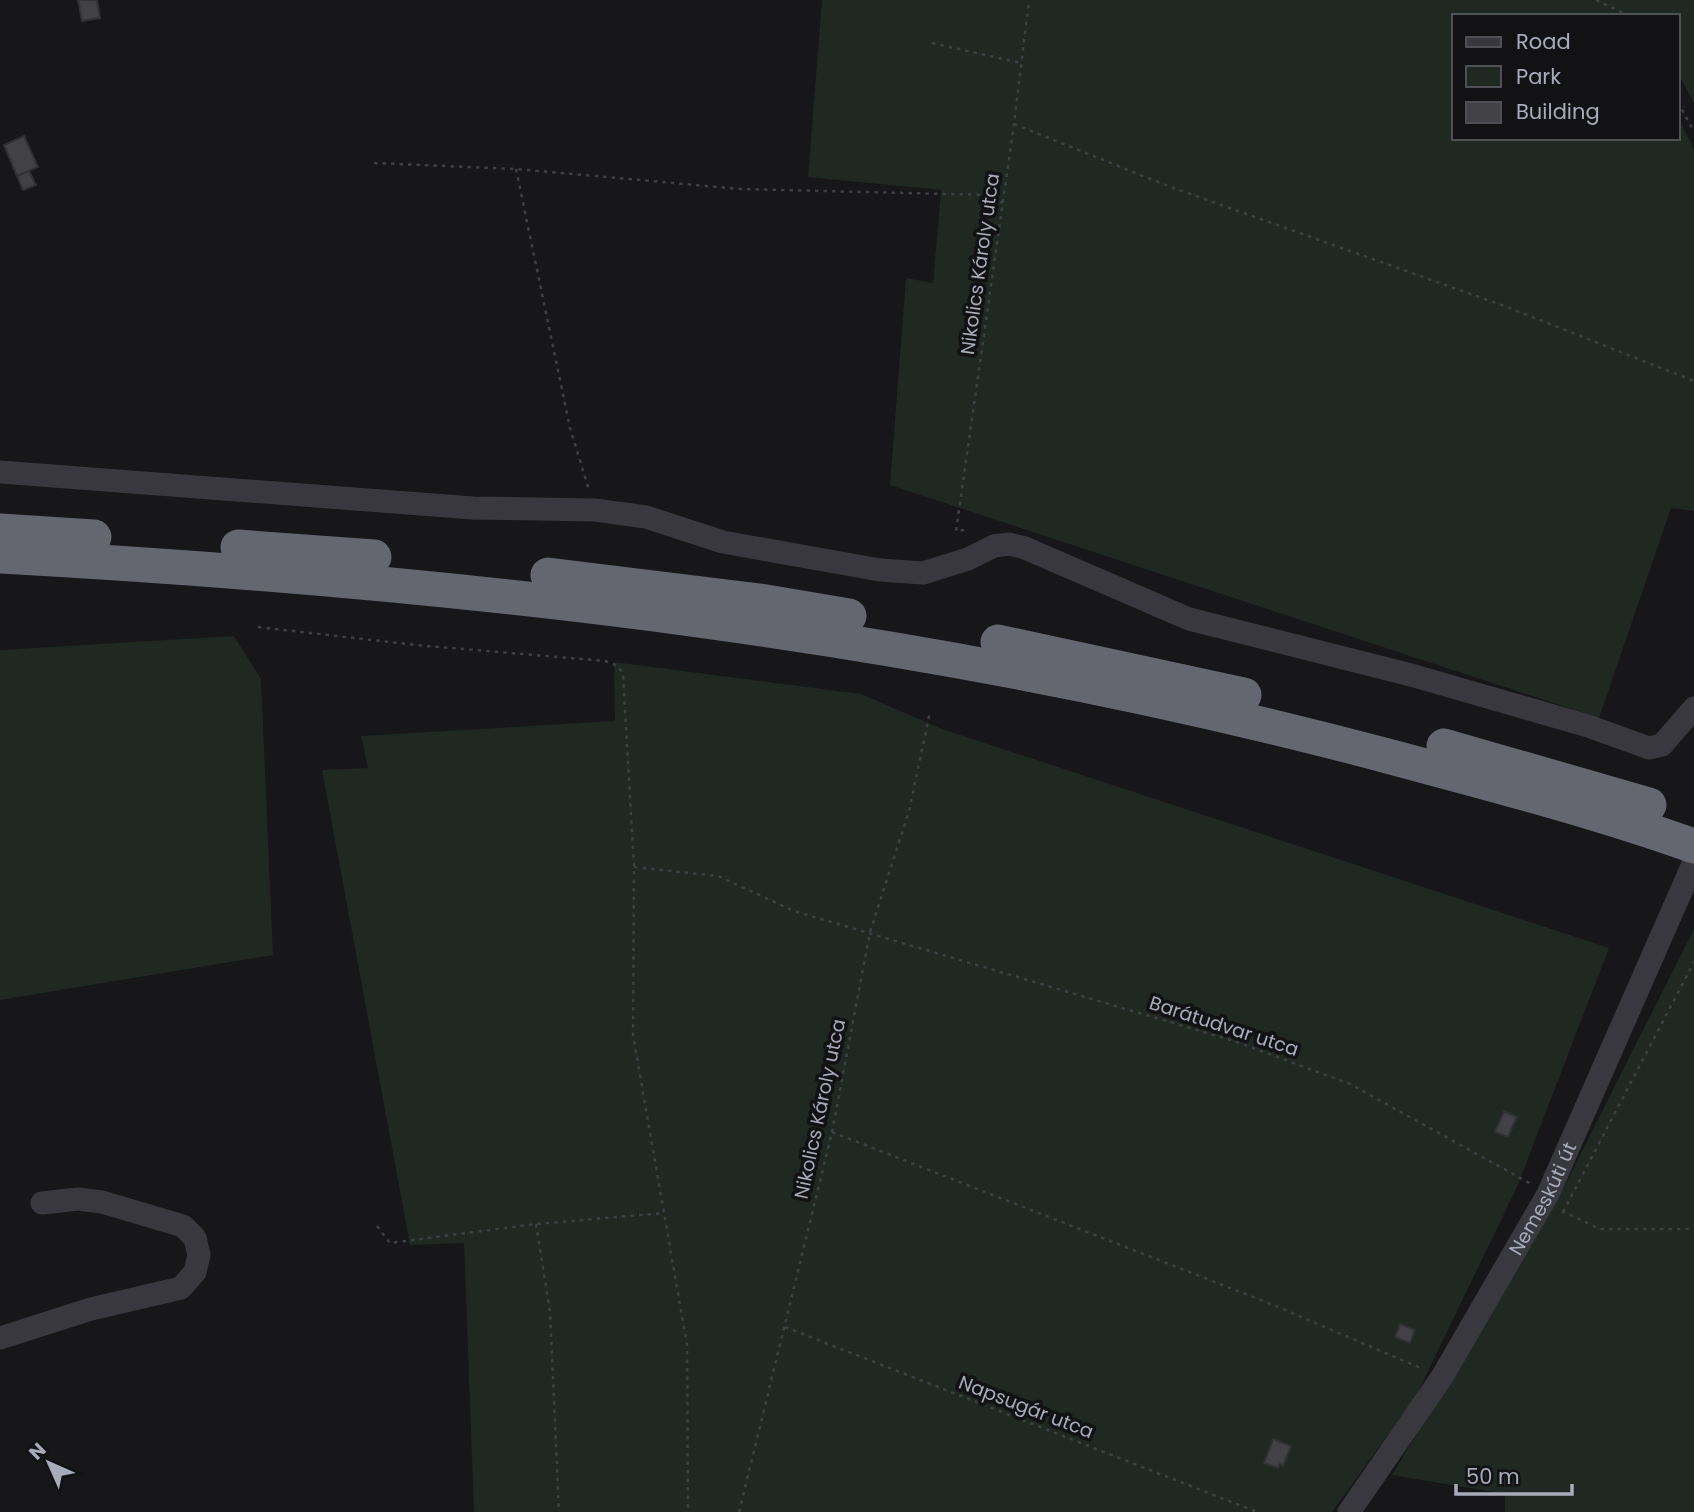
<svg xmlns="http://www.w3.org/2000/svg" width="1694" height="1512" viewBox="0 0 1694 1512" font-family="Poppins,sans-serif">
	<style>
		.green { fill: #1f2821 }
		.building { fill: #414146; stroke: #313135; stroke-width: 2 }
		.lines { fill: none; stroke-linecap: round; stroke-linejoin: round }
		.path { stroke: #3e3f45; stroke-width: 2.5; stroke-dasharray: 3.5 5; stroke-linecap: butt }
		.minor { stroke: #38383e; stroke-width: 23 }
		.highway { stroke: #646670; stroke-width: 35 }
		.labels { text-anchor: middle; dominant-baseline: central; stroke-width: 7; stroke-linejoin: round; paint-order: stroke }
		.street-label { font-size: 19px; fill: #a8acba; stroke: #121214 }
	</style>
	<rect width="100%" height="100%" fill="#171719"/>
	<g class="green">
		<polygon points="822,0 1694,0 1694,103 1678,73 1678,16 1454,16 1454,138 1678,138 1678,118 1694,149 1694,511 1671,508 1599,718 890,485 906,278 933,283 941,190 808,177"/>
		<polygon points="234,636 261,679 273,955 0,1000 0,650"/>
		<polygon points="614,662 861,694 942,729 1609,948 1517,1187 1416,1396 1332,1512 474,1512 464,1243 410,1245 322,770 368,768 361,736 615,721"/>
		<polygon points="1694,929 1694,1512 1505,1512 1505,1494 1392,1475 1559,1197"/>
	</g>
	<g class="building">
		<polygon points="78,0 97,0 100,18 82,21"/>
		<polygon points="24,136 38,167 17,176 4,145"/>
		<polygon points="29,171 36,185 23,190 17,176"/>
		<polygon points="1504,1111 1517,1117 1508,1137 1495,1132"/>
		<polygon points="1400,1324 1415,1330 1410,1343 1395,1337"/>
		<polygon points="1273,1439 1291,1446 1283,1466 1280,1464 1278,1468 1264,1463"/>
	</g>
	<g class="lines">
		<g class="path">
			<polyline points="1596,0 1629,16"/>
			<polyline points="932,43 1021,63"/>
			<polyline points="1678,102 1694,132"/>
			<polyline points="1014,124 1168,186 1507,307 1694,381"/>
			<polyline points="374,163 516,169 740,189 989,195 1003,203"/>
			<polyline points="516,169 570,428 589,490"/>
			<polyline points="964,530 956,531 1014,124 1029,0"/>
			<polyline points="258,627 416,645 605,661 618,666 623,674 634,867 633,1035 687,1345 688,1512"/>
			<polyline points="634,867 718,876 794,911 1234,1041 1350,1084 1533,1185"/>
			<polyline points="832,1132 1271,1304 1423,1369"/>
			<polyline points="1562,1211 1600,1229 1694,1229"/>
			<polyline points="1563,1212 1694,962"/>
			<polyline points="536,1224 550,1312 559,1512"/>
			<polyline points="377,1226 390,1243 536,1224 664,1213"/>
			<polyline points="785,1327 1257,1512"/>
			<polyline points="739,1512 832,1132 870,932 909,811 930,712"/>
		</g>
		<g class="minor">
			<polyline points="0,472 473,508 595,510 646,517 723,542 880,570 923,573 968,559 994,546 1009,544 1025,548 1189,619 1411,675 1588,726 1649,748 1662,745 1694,708"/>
			<polyline points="0,1338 91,1309 181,1288 195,1272 199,1255 195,1238 183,1226 102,1202 78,1199 42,1203"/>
			<path id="s1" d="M1349,1512l93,-135 106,-183 146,-332"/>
		</g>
		<g class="highway">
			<polyline points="0,531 94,537"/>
			<polyline points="238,547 374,557"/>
			<path d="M0,556c471,26 938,79 1395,202 100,27 201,53 299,88"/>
			<polyline points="548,575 760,601 849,616"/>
			<polyline points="998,642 1244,695"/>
			<polyline points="1444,746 1649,805"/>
		</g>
	</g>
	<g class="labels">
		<g class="street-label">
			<text transform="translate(980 264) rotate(-82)">Nikolics Károly utca</text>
			<text transform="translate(1224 1026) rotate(18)">Barátudvar utca</text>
			<text transform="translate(820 1109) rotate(-78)">Nikolics Károly utca</text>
			<text stroke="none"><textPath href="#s1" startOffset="369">Nemeskúti út</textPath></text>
			<text transform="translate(1026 1407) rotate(21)">Napsugár utca</text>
		</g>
	</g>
	<rect x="1452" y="14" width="228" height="126" fill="#121214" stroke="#4e5056" stroke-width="2"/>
	<rect x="1466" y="37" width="35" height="10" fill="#38383e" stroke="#4e5056" stroke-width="2"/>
	<text x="1516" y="49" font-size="21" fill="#a8acba">Road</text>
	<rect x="1466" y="66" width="35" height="21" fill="#1f2821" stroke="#4e5056" stroke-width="2"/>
	<text x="1516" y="84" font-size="21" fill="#a8acba">Park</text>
	<rect x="1466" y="102" width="35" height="21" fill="#414146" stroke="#4e5056" stroke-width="2"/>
	<text x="1516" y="119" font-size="21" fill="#a8acba">Building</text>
	<g transform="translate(49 1463) rotate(315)" stroke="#121214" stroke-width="5" paint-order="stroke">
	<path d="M0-5L12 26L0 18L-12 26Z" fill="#a8acba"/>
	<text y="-10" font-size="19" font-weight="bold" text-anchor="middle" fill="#a8acba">N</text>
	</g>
	<path d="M1456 1484v10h116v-10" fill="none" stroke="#a8acba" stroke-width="3.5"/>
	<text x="1466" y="1484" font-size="21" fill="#a8acba" stroke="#121214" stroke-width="5" paint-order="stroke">50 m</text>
</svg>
